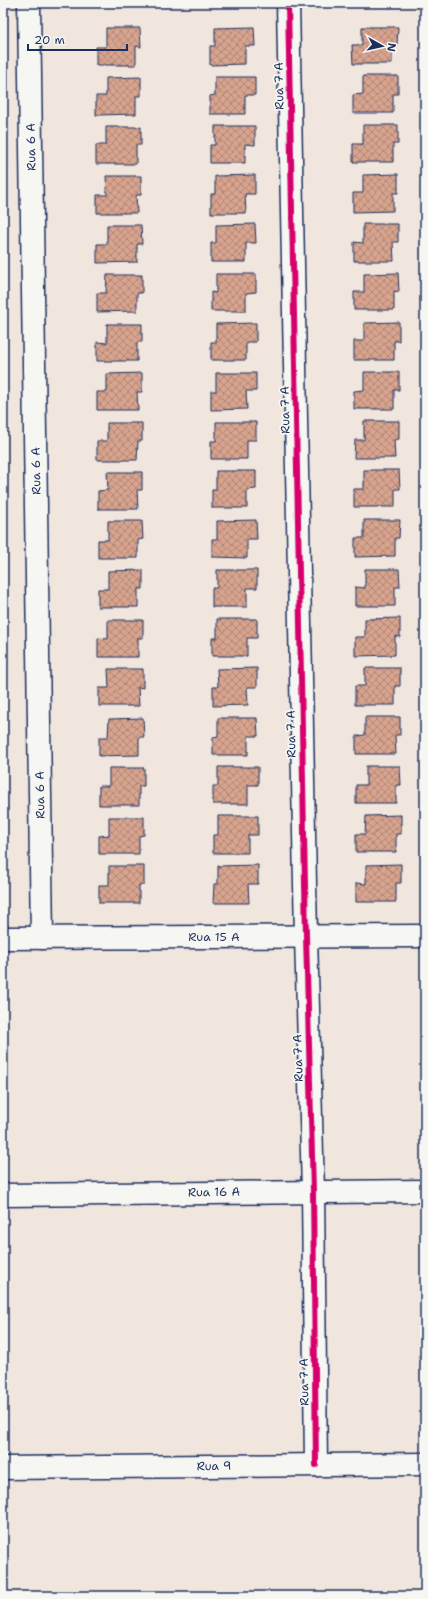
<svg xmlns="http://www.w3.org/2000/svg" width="428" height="1599" viewBox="0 0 428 1599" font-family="'Shantell Sans',sans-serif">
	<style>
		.building { fill: url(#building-cross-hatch); stroke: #1b2f5e }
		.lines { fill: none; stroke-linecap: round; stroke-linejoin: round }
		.minor-casing { stroke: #1b2f5e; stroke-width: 25 }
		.minor { stroke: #f6f6f2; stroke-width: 22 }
		.cycleway-casing { stroke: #f6f6f2; stroke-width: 8 }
		.cycleway { stroke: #d6006c; stroke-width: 6 }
		.labels { text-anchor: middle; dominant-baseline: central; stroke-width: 3.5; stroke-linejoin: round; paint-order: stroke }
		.street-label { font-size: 12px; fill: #1b2f5e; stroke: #f6f6f2 }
	</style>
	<defs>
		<pattern id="building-cross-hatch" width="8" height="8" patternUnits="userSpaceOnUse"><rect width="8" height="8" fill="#d8a48e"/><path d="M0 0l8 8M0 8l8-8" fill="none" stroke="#ae8677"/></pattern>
	</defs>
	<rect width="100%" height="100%" fill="#f0e6de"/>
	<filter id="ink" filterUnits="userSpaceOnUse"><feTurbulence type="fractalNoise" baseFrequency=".025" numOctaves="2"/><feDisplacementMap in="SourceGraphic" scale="8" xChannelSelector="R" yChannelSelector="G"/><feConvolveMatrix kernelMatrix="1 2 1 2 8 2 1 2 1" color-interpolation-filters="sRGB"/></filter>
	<g filter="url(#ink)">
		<g class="building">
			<polygon points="254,27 255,46 245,46 245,64 210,65 210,46 215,46 215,28"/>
			<polygon points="362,27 398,27 397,45 392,45 392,64 353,64 352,45 362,45"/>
			<polygon points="106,28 140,28 141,47 136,46 136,65 96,65 96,47 106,47"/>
			<polygon points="363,76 398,76 398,94 393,94 393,113 353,113 353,95 363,94"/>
			<polygon points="141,77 141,96 136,96 136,114 96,115 96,96 106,96 106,78"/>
			<polygon points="215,77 255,77 255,95 245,95 245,114 210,114 210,96 215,95"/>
			<polygon points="363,125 398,125 398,144 393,144 393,162 353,162 353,144 363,144"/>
			<polygon points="215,126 255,126 255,145 245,144 245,163 210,163 210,145 215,145"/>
			<polygon points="106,127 141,127 141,145 136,145 136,164 96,164 96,145 106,145"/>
			<polygon points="398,174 398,193 393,193 393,211 353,212 353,193 363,193 363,175"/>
			<polygon points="255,175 255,194 245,194 246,213 211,213 211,194 215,194 215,176"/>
			<polygon points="106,176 141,176 141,195 136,195 137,213 97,213 97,195 107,195"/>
			<polygon points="255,224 256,243 246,243 246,262 211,262 211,243 216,243 216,225"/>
			<polygon points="363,224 398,224 398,242 393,242 394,261 354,261 354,242 363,243"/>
			<polygon points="107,225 141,225 142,244 137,244 137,262 97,263 97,244 107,244"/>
			<polygon points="398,273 399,292 394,291 394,310 354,310 354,292 364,292 364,274"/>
			<polygon points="216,274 256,274 256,292 246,293 246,311 211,311 211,292 216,293"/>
			<polygon points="107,275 142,275 142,293 137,293 137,311 97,312 97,293 106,293"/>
			<polygon points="399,322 399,341 394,341 394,360 354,360 354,341 364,341 364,323"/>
			<polygon points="256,323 256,342 246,342 246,360 211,360 211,342 216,342 216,324"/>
			<polygon points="107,324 142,324 142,342 137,342 137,361 97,361 97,342 107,343"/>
			<polygon points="364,372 399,372 399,390 394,390 394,409 354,409 354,391 364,390"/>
			<polygon points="142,373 142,392 137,392 138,410 97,410 97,392 107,392 107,374"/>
			<polygon points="216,373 256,373 256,391 246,391 247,409 211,410 211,391 216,391"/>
			<polygon points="364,421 399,421 399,439 394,440 395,458 354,458 355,440 364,440"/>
			<polygon points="216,422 256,422 256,440 247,440 247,459 211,459 211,441 216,441"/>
			<polygon points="107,423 142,423 142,441 138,441 137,460 97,460 97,441 107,441"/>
			<polygon points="364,470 399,470 400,489 395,489 395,507 354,507 354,489 364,489"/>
			<polygon points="216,471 256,471 256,489 247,490 247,508 212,508 212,490 216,490"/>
			<polygon points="107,472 142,472 142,490 137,490 138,509 98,509 98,491 108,490"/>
			<polygon points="256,520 257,539 247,539 247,558 212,557 212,539 217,539 217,521"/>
			<polygon points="364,520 400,520 399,538 395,538 395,556 355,557 355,538 364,538"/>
			<polygon points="108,521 142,521 143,539 138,540 138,558 98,558 98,540 108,540"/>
			<polygon points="365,569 399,569 400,587 395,587 395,606 355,606 355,587 365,588"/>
			<polygon points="143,570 143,589 138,589 138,607 98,607 98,589 108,589 108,571"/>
			<polygon points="217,570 257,570 257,588 247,588 247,607 212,607 212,588 217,588"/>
			<polygon points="400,618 400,637 395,636 395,655 355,656 355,637 365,637 365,619"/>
			<polygon points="217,619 257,619 257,638 247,638 247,656 212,656 212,638 217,638"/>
			<polygon points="108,620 143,620 143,638 138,638 138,657 98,657 98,638 108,639"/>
			<polygon points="257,668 257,687 247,687 248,705 213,706 213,687 218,687 217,669"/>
			<polygon points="365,668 400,668 400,686 395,686 395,705 355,705 355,686 365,686"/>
			<polygon points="108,669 143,669 143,688 138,687 139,706 99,706 99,688 109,688"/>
			<polygon points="365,717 400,717 400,735 395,735 396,754 356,754 356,736 365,735"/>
			<polygon points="143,718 144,737 139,737 139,755 99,756 99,737 108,737 109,719"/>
			<polygon points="218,718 257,718 258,736 248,736 248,755 213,755 213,737 218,736"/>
			<polygon points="366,766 400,766 401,785 396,785 396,803 356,803 356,785 366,785"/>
			<polygon points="218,767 258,767 258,785 248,785 248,804 213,804 213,786 218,786"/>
			<polygon points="109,768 144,768 144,786 139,786 139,805 99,805 99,786 109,786"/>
			<polygon points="401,815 401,834 396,834 396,852 356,852 356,834 365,834 366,816"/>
			<polygon points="218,816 258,816 258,835 248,835 248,853 213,853 213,835 218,835"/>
			<polygon points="109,817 144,817 144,835 139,836 139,854 99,854 99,836 109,835"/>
			<polygon points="401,864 401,883 396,883 396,902 356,902 356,883 366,884 366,865"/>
			<polygon points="258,865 258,884 248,884 249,903 213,903 214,884 218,884 218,866"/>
			<polygon points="109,866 144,866 144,885 139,885 139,903 99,903 99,885 109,885"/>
		</g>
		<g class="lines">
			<defs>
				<g id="minor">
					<polyline points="29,3 42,938"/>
					<polyline points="288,3 306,936 313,1191 316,1465"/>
					<polyline points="3,938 425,936"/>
					<polyline points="3,1195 425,1191"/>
					<polyline points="3,1468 425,1464"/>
				</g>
			</defs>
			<use href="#minor" class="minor-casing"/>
			<use href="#minor" class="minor"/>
			<defs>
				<polyline id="cycleway" points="288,3 306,936 313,1191 316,1465"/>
			</defs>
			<use href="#cycleway" class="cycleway-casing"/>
			<use href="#cycleway" class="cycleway"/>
		</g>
	</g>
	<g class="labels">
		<g class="street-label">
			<text transform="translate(279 86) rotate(-91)">Rua 7 A</text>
			<text transform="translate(31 147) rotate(-91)">Rua 6 A</text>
			<text transform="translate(285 410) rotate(-91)">Rua 7 A</text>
			<text transform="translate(36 471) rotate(-91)">Rua 6 A</text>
			<text transform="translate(291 734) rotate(-91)">Rua 7 A</text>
			<text transform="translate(40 795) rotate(-91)">Rua 6 A</text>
			<text x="214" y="937">Rua 15 A</text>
			<text transform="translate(298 1058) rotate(-92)">Rua 7 A</text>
			<text transform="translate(214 1192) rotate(-1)">Rua 16 A</text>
			<text transform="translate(304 1382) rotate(-91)">Rua 7 A</text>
			<text transform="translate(214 1466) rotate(-1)">Rua 9</text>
		</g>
	</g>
	<rect width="428" height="1599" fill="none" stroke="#f6f6f2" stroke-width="16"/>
	<rect x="8" y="8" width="412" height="1583" fill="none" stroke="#1b2f5e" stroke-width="1.5" filter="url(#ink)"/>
	<g transform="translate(382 46) rotate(98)" stroke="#f6f6f2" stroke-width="3" paint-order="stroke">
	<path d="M0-3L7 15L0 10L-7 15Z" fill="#1b2f5e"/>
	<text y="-6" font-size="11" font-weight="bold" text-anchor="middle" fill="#1b2f5e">N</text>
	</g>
	<path d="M28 44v6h99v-6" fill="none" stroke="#1b2f5e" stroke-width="2"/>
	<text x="34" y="44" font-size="12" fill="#1b2f5e" stroke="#f6f6f2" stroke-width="3" paint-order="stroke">20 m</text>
</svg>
